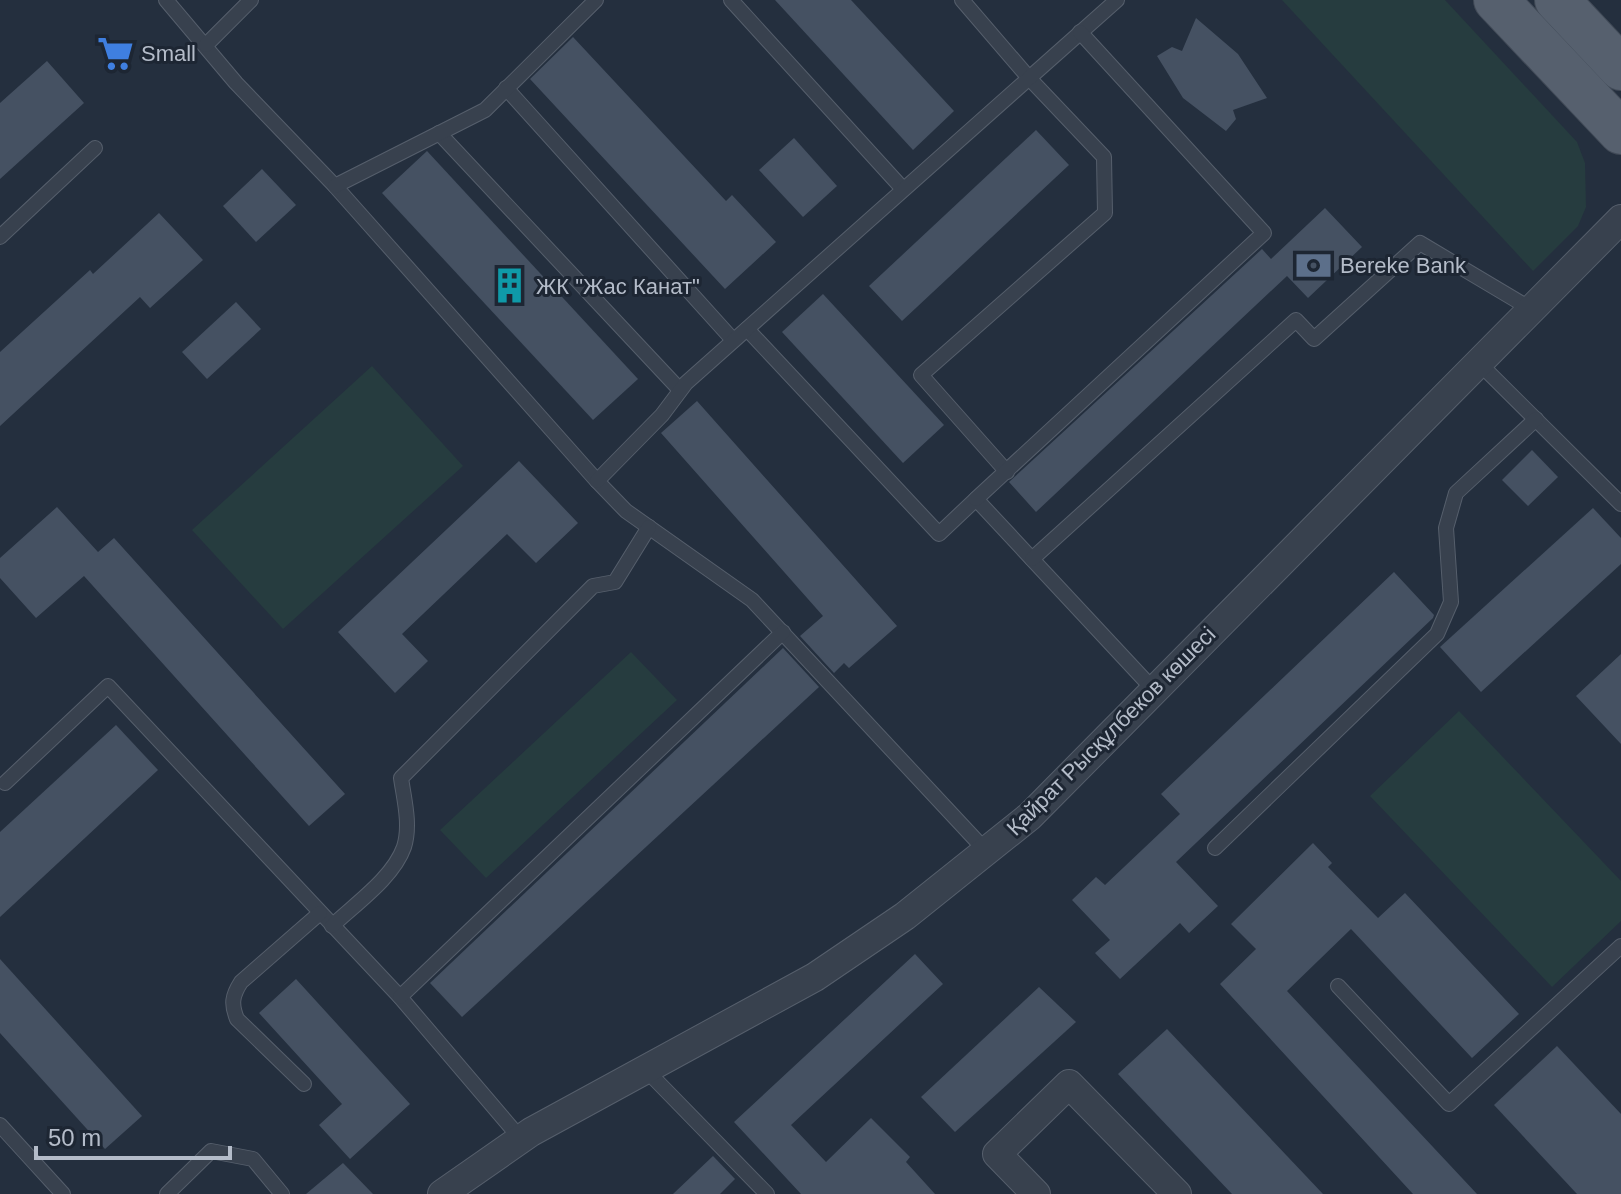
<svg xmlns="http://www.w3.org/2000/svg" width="1621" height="1194" viewBox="0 0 1621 1194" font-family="Arial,sans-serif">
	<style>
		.green { fill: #263c3f }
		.building { fill: #455162 }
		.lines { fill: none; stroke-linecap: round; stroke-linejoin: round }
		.lane-casing { stroke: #565f6c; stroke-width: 16 }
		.street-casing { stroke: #565f6c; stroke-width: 30 }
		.primary-casing { stroke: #414a57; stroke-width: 46 }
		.lane { stroke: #38414e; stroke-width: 14 }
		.street { stroke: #38414e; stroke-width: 28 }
		.primary { stroke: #56606e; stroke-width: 44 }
		.labels { text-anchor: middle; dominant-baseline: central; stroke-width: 6; stroke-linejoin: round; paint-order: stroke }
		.poi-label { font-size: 22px; fill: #b4bcc9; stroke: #1d2633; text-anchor: start }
		.street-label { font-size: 22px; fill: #b4bcc9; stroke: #1d2633 }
	</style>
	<rect width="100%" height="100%" fill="#242f3e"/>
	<g class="green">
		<polygon points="1282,0 1445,0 1577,142 1585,163 1586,207 1578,226 1533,271"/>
		<polygon points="372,366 463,466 283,629 192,530"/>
		<polygon points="631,652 677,700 486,878 440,830"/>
		<polygon points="1459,711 1621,881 1621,921 1552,987 1370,796"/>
	</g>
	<g class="building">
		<polygon points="775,0 851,0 954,111 913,150"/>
		<polygon points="1196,18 1238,54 1267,98 1233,110 1236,119 1226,131 1183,98 1157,56 1172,47 1182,51"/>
		<polygon points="573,37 726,201 732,195 776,242 725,289 530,79"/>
		<polygon points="47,61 84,103 0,179 0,103"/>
		<polygon points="1036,130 1069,165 902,321 869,286"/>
		<polygon points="794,138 837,186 803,217 759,170"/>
		<polygon points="427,151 638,379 593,420 382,193"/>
		<polygon points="262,169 296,205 256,242 223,206"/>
		<polygon points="1325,208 1362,247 1308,298 1287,276 1036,512 1009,482 1262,249 1271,259"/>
		<polygon points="159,213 203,260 150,308 140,297 0,426 0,352 90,270 93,274"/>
		<polygon points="823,294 944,425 903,463 782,332"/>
		<polygon points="236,302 261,329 207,379 182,352"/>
		<polygon points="697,401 897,626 849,668 844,663 834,673 800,636 823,616 661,433"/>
		<polygon points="1532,450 1558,477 1528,506 1502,480"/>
		<polygon points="519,461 578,523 536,563 507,534 402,634 428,661 395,693 338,632"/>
		<polygon points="57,507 98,552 114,538 345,794 309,826 84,576 36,618 0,578 0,558"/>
		<polygon points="1593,508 1621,538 1621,564 1481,692 1440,647"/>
		<polygon points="1394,572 1434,615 1433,618 1176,862 1218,906 1189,933 1180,923 1120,979 1095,953 1110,940 1072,900 1096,877 1105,885 1180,814 1161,794"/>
		<polygon points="783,648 819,687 462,1017 430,983"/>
		<polygon points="1621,654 1621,744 1576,696"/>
		<polygon points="116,725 158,770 0,917 0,832"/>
		<polygon points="1313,843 1332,863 1328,867 1378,918 1405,893 1519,1014 1472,1058 1351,929 1287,991 1477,1194 1413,1194 1220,984 1256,949 1231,924"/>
		<polygon points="915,954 943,984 791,1125 826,1162 871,1118 910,1157 906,1162 935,1194 801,1194 734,1122"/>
		<polygon points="0,959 142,1116 105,1149 0,1033"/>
		<polygon points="296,979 410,1104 350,1159 319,1125 342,1104 259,1013"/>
		<polygon points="1039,987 1076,1022 955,1132 921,1097"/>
		<polygon points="1167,1029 1323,1194 1232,1194 1118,1074"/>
		<polygon points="1557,1046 1621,1114 1621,1194 1577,1194 1494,1105"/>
		<polygon points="713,1156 735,1179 720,1194 673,1194"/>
		<polygon points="343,1163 373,1194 306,1194"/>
	</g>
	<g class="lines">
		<defs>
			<g id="lane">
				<polyline points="166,0 236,83 335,186 597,481 626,511 752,600 987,852"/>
				<polyline points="731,0 903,189"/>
				<polyline points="962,0 1029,78 1104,157 1105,213 921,375 1007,472"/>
				<polyline points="206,45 251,0"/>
				<polyline points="506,88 733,340"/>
				<polyline points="439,133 680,390"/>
				<polyline points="335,186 485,110 596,0"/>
				<polyline points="0,237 95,148"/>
				<polyline points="747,329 939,534 976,499 1153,689"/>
				<polyline points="1478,362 1621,504"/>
				<polyline points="597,481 662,415 686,383 1117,0"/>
				<polyline points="976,499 1264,233 1080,32"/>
				<polyline points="1032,559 1296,320 1314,339 1420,243 1531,309"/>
				<polyline points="5,783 108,686 400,997 521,1139"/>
				<polyline points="1215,848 1437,634 1451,602 1446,528 1456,493 1536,419"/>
				<path d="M332,926c23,-22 61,-48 72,-79 7,-22 0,-48 -3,-69l192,-192 22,-4 34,-55"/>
				<polyline points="1338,986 1449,1104 1621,946"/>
				<polyline points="400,997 783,632"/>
				<polyline points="647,1071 767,1194"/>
				<path d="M304,1084l-67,-65c-6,-15 -5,-23 4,-37l79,-69"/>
				<polyline points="0,1125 63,1194"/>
				<polyline points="167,1194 211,1151 253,1159 282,1194"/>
			</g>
			<g id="street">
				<polyline points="442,1194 531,1132 815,977 905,916 1030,816 1621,219"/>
				<polyline points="1036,1194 997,1154 1069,1084 1177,1194"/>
			</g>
			<g id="primary">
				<polyline points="1496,0 1621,132"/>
				<polyline points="1557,0 1621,68"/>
			</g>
		</defs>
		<use href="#lane" class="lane-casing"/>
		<use href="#street" class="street-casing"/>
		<use href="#primary" class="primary-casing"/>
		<use href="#lane" class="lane"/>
		<use href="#street" class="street"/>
		<use href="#primary" class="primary"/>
	</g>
	<defs>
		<symbol id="supermarket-bare" viewBox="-9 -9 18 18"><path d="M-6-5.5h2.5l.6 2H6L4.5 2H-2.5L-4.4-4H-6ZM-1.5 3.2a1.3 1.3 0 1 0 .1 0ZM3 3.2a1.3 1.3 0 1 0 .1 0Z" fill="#3f7fe0" stroke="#1d2633" stroke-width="2.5" paint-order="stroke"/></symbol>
		<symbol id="bank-bare" viewBox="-9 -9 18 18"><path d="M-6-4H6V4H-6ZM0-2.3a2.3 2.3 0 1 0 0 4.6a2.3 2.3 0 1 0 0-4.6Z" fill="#5c6f8a" stroke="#1d2633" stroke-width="2.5" paint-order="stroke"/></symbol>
		<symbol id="building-bare" viewBox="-9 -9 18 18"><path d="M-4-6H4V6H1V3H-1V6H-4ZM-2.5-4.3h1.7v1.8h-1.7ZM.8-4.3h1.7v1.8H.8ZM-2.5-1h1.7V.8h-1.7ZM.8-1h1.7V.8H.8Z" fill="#0f9aa8" stroke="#1d2633" stroke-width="2.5" paint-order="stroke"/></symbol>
	</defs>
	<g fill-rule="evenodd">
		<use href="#supermarket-bare" x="90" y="28" width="51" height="51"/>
		<use href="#bank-bare" x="1288" y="240" width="51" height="51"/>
		<use href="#building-bare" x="484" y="260" width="51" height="51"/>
	</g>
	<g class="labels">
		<g class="poi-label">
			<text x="141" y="53">Small</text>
			<text x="1340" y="265">Bereke Bank</text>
			<text x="536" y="286">ЖК "Жас Канат"</text>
		</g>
		<g class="street-label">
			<text transform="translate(1111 731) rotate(-45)">Қайрат Рысқұлбеков көшесі</text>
		</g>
	</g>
	<path d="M36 1146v12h194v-12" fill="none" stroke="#b4bcc9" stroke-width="4"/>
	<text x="48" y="1146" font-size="24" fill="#b4bcc9" stroke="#1d2633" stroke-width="6" paint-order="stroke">50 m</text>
</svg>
